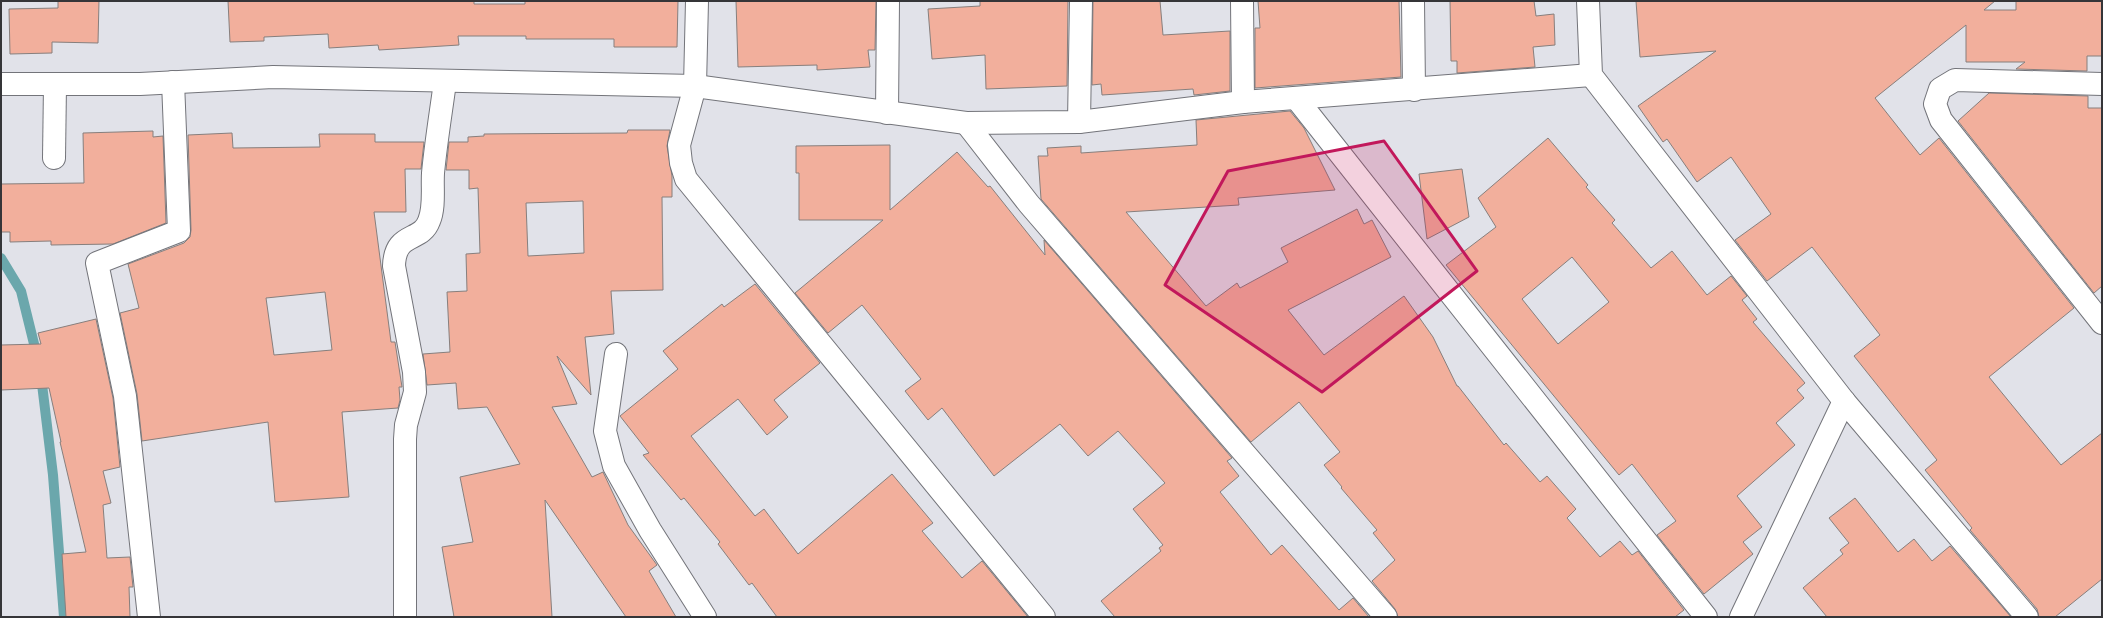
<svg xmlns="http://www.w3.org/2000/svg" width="2103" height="618" viewBox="0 0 2103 618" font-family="'Open Sans',sans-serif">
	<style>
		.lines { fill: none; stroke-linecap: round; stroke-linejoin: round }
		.stream { stroke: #6ba7ac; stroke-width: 10 }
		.building { fill: #f2af9c; stroke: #877f7d; fill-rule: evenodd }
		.minor-casing { stroke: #73747a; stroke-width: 24 }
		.minor { stroke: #fff; stroke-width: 22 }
		.marked { fill: #c2185b; fill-opacity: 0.2; stroke: #c2185b; stroke-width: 3; stroke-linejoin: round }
	</style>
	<rect width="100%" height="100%" fill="#e1e2e9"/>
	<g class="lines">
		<g class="stream">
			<polyline points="1,258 21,291 37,356"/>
			<polyline points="41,376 53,475 64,617"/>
		</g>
	</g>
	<g class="building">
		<polygon points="58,1 99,1 98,43 52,42 52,53 10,54 9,9 58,8"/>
		<polygon points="228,1 474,1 474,4 525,4 525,1 678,1 677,47 614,47 614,39 526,39 526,36 458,36 459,45 379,50 378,45 329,48 328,34 264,37 264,41 230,42"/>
		<polygon points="736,1 876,1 875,50 868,50 870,67 817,70 817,65 738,67"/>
		<polygon points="980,1 1068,1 1067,86 986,89 985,55 932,59 928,9 980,6"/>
		<polygon points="1093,1 1160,1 1163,35 1230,31 1230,91 1194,95 1193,89 1102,95 1101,84 1092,85"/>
		<polygon points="1258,1 1399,1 1401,77 1255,88 1255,28 1260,28"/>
		<polygon points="1450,1 1534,1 1536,16 1554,14 1555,45 1533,47 1535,67 1457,73 1457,61 1451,61"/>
		<polygon points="1636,1 1995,1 1984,10 2016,10 2016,1 2102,1 2102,56 2087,56 2087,71 2016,69 2025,62 1966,62 1966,25 1875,98 1920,155 1939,138 2074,308 1989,377 2061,465 2102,433 2102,579 2055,617 2039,617 2037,609 1970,530 1972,528 1925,470 1937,460 1854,356 1880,335 1812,247 1767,281 1735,240 1771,214 1731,157 1697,182 1667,139 1663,142 1638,106 1716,51 1640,57"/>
		<polygon points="1989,93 2088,96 2088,108 2102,108 2102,286 2094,293 1958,121"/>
		<polygon points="1290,111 1304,128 1335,190 1238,198 1239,205 1126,212 1206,306 1237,283 1240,288 1288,262 1281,248 1357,209 1364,224 1372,220 1391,257 1288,310 1324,355 1404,296 1433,337 1457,386 1458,386 1504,445 1506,443 1540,482 1547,476 1576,509 1567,518 1600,557 1620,541 1632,555 1638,551 1684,610 1675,617 1398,617 1395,609 1372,581 1395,560 1373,533 1377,530 1341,488 1342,487 1324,465 1340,452 1299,402 1251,442 1041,199 1038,156 1048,156 1047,148 1081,146 1081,153 1197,145 1196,120"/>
		<path d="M628,130h42l-3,16 5,30v21h-10l1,93 -52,1 3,43 -29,3 6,58 -34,-39 20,48 -25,3 40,70 11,-5 25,53 29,40 -8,6 27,46h-50l-81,-117 7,117h-98l-12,-70 31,-5 -13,-65 60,-13 -33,-57 -29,2 -2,-26 -29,2 -4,-31 27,-2 -3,-60 20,-1 -1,-37 14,-1 -2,-65 -9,1v-19h-23l3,-28h19v-5l16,-1v-2l143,-1zM583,201l1,52 -56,3 -2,-53z"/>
		<polygon points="153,131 153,137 163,136 166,223 113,244 51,245 51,241 10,242 10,232 1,232 1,184 84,183 83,133"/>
		<path d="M232,133l1,15 87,-1 -1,-13h56v8h49l-3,27h-16l1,43h-32l17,130h4l7,45h-3l1,13 -2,8 -56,4 7,85 -74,5 -7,-80 -126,19 -5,-47 -17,-81 19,-5 -11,-44 56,-21 6,-6 1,-7 -3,-95zM325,292l7,58 -58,5 -8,-57z"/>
		<path d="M1548,138l40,47 -2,2 29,33 -3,3 39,45 21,-17 35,44 24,-19 16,20 -5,4 15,19 -4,3 52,61 -8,7 7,8 -28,25 19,22 -58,51 25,31 -19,15 10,12 -49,40 -47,-59 19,-14 -44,-57 -13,11 -173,-210 50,-38 -18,-29zM1572,257l37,45 -51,42 -36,-45z"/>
		<polygon points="890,145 890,210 957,152 988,187 990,186 1045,255 1044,240 1232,458 1227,461 1239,476 1220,492 1271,555 1282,545 1339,610 1353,598 1369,617 1115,617 1101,601 1161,551 1159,548 1163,545 1133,509 1165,483 1118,431 1088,456 1060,424 994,476 942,408 928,420 905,391 921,379 862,305 828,333 795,293 883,220 799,220 799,173 796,173 796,146"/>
		<polygon points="1462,169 1469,217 1427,239 1419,174"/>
		<polygon points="755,284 820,363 774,400 788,417 767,435 738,399 691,436 755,516 764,509 798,554 892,474 933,523 922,531 962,578 982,561 1028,617 777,617 752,583 749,585 718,544 720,542 684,498 681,500 643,455 649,453 620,416 678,369 663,351 722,304 724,307"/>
		<polygon points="96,319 113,398 120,467 103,471 111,503 103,505 107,558 130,557 133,587 129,587 130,617 66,617 62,554 86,552 60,442 61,442 49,388 1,390 1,345 41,344 38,333"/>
		<polygon points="1855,498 1898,552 1914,539 1932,561 1950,546 2011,617 1827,617 1803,588 1843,554 1840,550 1849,543 1829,518"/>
	</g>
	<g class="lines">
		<defs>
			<g id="minor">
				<polyline points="697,1 695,86 679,145 681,163 686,179 1044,617"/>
				<polyline points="1242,1 1243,102"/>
				<polyline points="1413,1 1414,90"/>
				<polyline points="1588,1 1591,75 1844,401 2027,617"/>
				<polyline points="1,84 140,84 273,77 695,86 966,123 1079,122 1243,102 1591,75"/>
				<polyline points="2102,84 1955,80 1940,89 1935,104 1941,120 2102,323"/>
				<polyline points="1296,98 1706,617"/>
				<polyline points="887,113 888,1"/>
				<polyline points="1079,122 1081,1"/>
				<polyline points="966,123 1029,204 1386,617"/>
				<polyline points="54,158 55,85"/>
				<polyline points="616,354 605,431 614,466 650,530 705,617"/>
				<polyline points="149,617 125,396 97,263 179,231 173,82"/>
				<path d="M405,617v-178l1,-14 9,-33 -1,-20 -20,-106c1,-35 27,-23 35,-45 6,-14 3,-33 4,-48 3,-31 8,-61 12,-91"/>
				<polyline points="1741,617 1844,401"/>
			</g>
		</defs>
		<use href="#minor" class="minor-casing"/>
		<use href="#minor" class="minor"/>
	</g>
	<path class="marked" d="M1384,141l93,130 -155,121 -157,-107 63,-114z"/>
	<rect width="2103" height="618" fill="none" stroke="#353538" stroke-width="4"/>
</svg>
